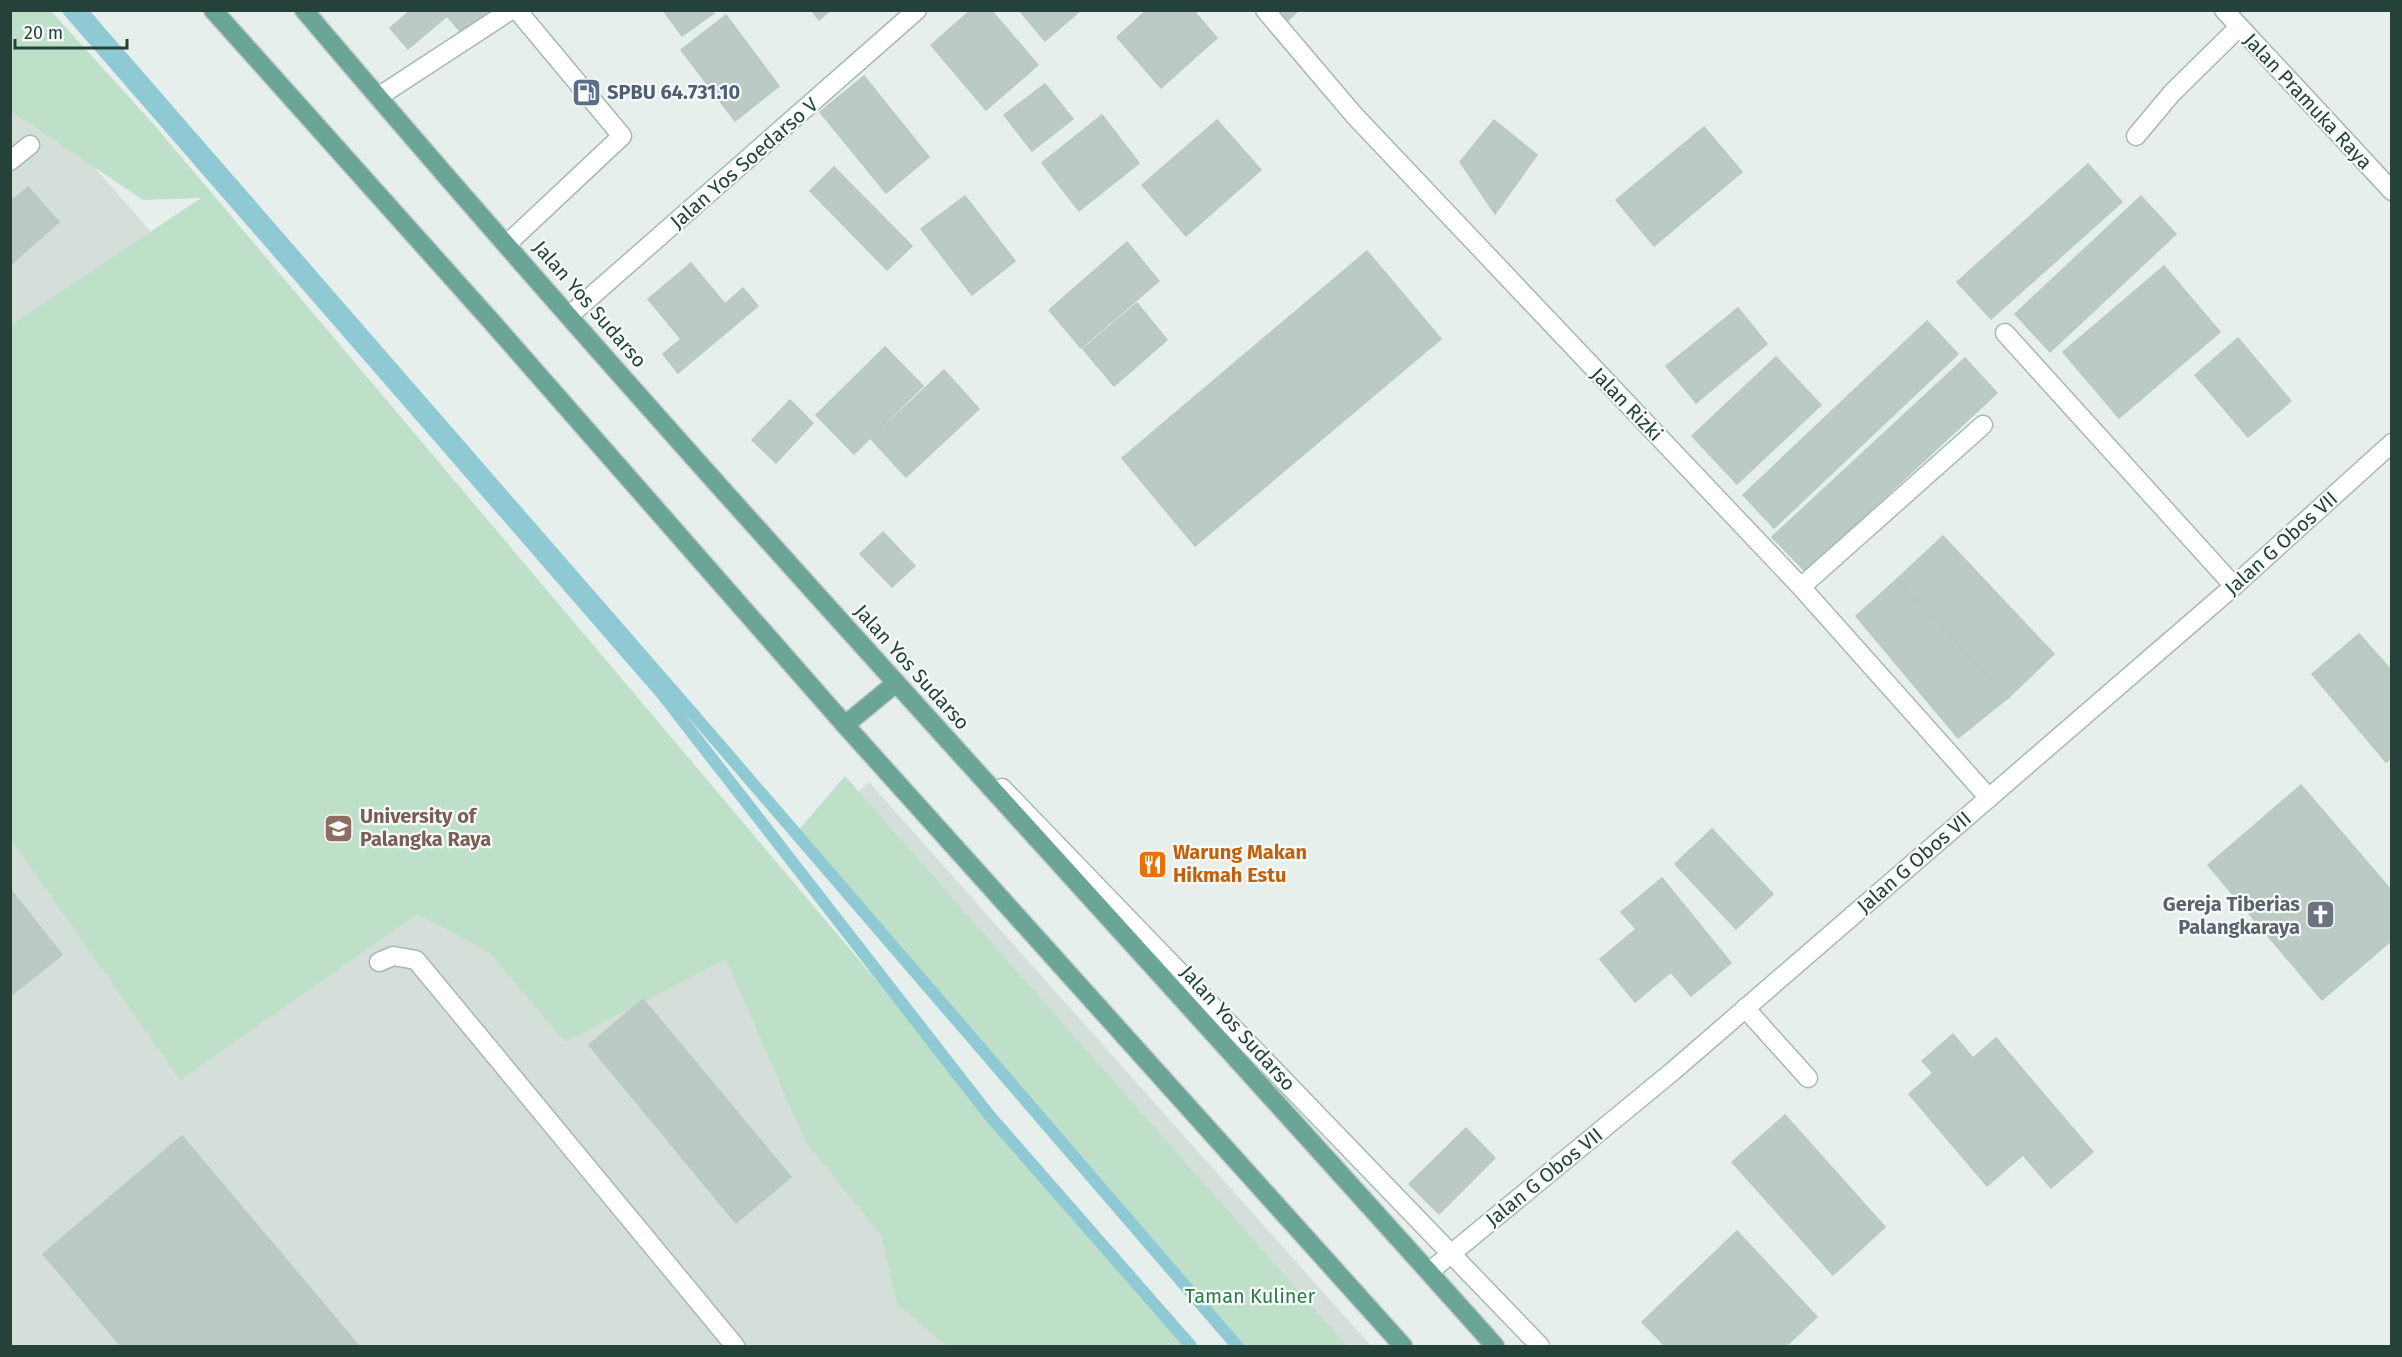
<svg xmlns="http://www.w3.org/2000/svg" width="2402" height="1357" viewBox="0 0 2402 1357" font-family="'Fira Sans',sans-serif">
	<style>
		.built { fill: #d4dfda }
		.green { fill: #bfe0c8 }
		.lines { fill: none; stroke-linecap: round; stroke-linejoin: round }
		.stream { stroke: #8ec9d4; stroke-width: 12 }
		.building { fill: #bbcac4; stroke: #b8c9c2; stroke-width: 1.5 }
		.minor-casing { stroke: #a8b8b2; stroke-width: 21 }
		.major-casing { stroke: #c2cac8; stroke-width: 21 }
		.minor { stroke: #fff; stroke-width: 18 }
		.major { stroke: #6aa596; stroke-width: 18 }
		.labels { text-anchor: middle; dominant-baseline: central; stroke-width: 4.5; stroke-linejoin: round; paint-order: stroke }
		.service-label { font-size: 20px; font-weight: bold; fill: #4e5e75; stroke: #f7fbf9; text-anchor: start }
		.street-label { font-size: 20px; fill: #24423a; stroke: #f7fbf9 }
		.education-label { font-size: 20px; font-weight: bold; fill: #785e54; stroke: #f7fbf9; text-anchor: start }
		.food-label { font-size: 20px; font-weight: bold; fill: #c56008; stroke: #f7fbf9; text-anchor: start }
		.worship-label { font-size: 20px; font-weight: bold; fill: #5b616d; stroke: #f7fbf9; text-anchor: end }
		.park-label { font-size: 20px; fill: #2d7a4b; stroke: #f7fbf9 }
	</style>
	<rect width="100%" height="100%" fill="#e6efeb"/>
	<g class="built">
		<polygon points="10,70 218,309 1115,1346 11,1346"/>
		<polygon points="869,782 1371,1346 1245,1346 805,840"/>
	</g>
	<g class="green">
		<polygon points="10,11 51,11 156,127 1185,1346 946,1346 897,1304 881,1235 805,1141 726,959 565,1042 489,952 417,914 180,1080 11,839 10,326 201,198 143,200 11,111"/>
		<polygon points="845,776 1347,1346 1242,1346 796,833"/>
	</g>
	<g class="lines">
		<g class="stream">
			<polyline points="68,10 662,694 989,1115 1191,1346"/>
			<polyline points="81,10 694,715 1237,1346"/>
		</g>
	</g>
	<g class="building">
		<polygon points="411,10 496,10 465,37 447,16 408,49 390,28"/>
		<polygon points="663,10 712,10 714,13 682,36"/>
		<polygon points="811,10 831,10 819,20"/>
		<polygon points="971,10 991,10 1038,65 986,110 931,45"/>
		<polygon points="1019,10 1081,10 1045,41"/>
		<polygon points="1147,10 1193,10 1217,38 1161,88 1117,37"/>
		<polygon points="1270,10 1299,10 1283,25"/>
		<polygon points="726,15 779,86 735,121 681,50"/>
		<polygon points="864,76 929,157 886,193 820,112"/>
		<polygon points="1045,84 1073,119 1032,151 1004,115"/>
		<polygon points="1102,115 1139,163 1079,211 1042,163"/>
		<polygon points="1217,120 1261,170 1186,236 1142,185"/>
		<polygon points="1494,120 1537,155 1495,214 1460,162"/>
		<polygon points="1704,127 1742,172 1654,246 1616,200"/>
		<polygon points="2088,164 2122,202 1991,319 1957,282"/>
		<polygon points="834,167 912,246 887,270 810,191"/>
		<polygon points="28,187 59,222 10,265 10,202"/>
		<polygon points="965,196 1015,261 972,295 921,229"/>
		<polygon points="2141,196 2176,234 2050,352 2015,314"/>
		<polygon points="1127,242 1159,281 1081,348 1049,310"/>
		<polygon points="1367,251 1441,339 1195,546 1122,458"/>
		<polygon points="691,263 725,304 743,288 758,306 678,373 663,354 681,339 648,299"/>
		<polygon points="2164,266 2220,332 2119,418 2063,352"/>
		<polygon points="1137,303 1167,340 1114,386 1083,349"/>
		<polygon points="1738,308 1767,344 1696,403 1666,366"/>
		<polygon points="1927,321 1958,354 1774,528 1743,495"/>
		<polygon points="2238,338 2291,401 2248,437 2195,375"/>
		<polygon points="885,347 923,386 854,454 816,415"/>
		<polygon points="1776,357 1821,405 1737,484 1692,436"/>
		<polygon points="1965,358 1997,393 1805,571 1772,537"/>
		<polygon points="944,370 979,409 906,477 871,439"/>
		<polygon points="790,400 813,423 776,463 752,440"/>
		<polygon points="883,532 915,566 892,587 860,554"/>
		<polygon points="1943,536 2054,654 2008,698 1897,579"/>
		<polygon points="1897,579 2008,698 1958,738 1856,616"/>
		<polygon points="2359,634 2392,671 2392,758 2386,762 2312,674"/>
		<polygon points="2301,785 2392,891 2392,940 2322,1000 2208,865"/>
		<polygon points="1712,829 1773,894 1736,929 1675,864"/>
		<polygon points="1662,878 1731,963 1691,996 1671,972 1635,1002 1600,959 1636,929 1621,912"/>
		<polygon points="10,889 62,955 10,996"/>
		<polygon points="643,999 791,1177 736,1223 589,1045"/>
		<polygon points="1953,1034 1973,1058 1996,1038 2093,1152 2051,1188 2023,1155 1987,1186 1909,1094 1933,1073 1922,1061"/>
		<polygon points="1785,1115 1885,1227 1833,1275 1732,1162"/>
		<polygon points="1466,1128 1495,1158 1439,1214 1409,1184"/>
		<polygon points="182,1136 359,1346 121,1346 43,1254"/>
		<polygon points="1737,1231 1817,1317 1786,1346 1665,1346 1642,1322"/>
	</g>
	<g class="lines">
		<defs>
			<g id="minor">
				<polyline points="1265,10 1354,115 1801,587 1989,798"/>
				<polyline points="2224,10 2392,191"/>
				<polyline points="378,97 511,10"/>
				<polyline points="2136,136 2172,93 2239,27"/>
				<polyline points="10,161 30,145"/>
				<polyline points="507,244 622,136 517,10"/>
				<polyline points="570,315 917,10"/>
				<polyline points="2005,333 2234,586"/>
				<polyline points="1801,587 1983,425"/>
				<polyline points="1002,788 1540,1346"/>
				<polyline points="379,962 393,956 416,960 735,1346"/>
				<polyline points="1745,1008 1808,1078"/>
				<polyline points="1429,1272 1673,1071 2234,586 2392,443"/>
			</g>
			<g id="major">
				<polyline points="213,10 491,321 845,725 1403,1346"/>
				<path d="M304,10c386,456 794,891 1191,1336"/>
				<polyline points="845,725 896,683"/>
			</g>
		</defs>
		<use href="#minor" class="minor-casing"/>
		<use href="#major" class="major-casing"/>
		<use href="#minor" class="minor"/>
		<use href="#major" class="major"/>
	</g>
	<defs>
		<symbol id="fuel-square" viewBox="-11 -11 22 22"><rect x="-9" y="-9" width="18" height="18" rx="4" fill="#5c6f8a" stroke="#f7fbf9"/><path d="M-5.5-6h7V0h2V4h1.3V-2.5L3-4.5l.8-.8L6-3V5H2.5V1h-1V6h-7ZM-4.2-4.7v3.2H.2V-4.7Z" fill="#fff"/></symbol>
		<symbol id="university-square" viewBox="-11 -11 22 22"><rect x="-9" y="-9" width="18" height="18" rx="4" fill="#8d6e63" stroke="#f7fbf9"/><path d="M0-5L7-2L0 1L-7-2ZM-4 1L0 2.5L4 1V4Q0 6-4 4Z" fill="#fff"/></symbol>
		<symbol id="restaurant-square" viewBox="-11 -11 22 22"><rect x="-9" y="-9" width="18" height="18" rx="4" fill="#e8710a" stroke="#f7fbf9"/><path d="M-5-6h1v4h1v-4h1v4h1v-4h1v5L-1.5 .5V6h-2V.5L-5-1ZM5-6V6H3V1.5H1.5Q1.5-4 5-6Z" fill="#fff"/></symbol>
		<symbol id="church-square" viewBox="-11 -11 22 22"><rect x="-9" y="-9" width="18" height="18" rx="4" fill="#6b7280" stroke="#f7fbf9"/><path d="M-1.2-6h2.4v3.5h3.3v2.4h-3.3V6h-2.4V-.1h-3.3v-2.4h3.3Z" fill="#fff"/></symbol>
	</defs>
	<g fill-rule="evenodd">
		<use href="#fuel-square" x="570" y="76" width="33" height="33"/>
		<use href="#university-square" x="322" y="812" width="33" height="33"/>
		<use href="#restaurant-square" x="1136" y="848" width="33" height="33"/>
		<use href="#church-square" x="2304" y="898" width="33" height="33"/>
	</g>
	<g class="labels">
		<g class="service-label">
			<text x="607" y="92">SPBU 64.731.10</text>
		</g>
		<g class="street-label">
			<text transform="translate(2308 101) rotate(47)">Jalan Pramuka Raya</text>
			<text transform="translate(744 163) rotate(-41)">Jalan Yos Soedarso V</text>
			<text transform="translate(590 304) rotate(49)">Jalan Yos Sudarso</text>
			<text transform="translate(1627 404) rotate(46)">Jalan Rizki</text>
			<text transform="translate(2281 543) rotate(-42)">Jalan G Obos VII</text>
			<text transform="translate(912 667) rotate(48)">Jalan Yos Sudarso</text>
			<text transform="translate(1914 862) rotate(-41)">Jalan G Obos VII</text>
			<text transform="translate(1238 1028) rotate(48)">Jalan Yos Sudarso</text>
			<text transform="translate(1544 1177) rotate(-39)">Jalan G Obos VII</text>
		</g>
		<g class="education-label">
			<text x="360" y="816">University of<tspan x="360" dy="23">Palangka Raya</tspan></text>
		</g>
		<g class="food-label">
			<text x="1173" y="852">Warung Makan<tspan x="1173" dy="23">Hikmah Estu</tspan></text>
		</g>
		<g class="worship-label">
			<text x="2300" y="904">Gereja Tiberias<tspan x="2300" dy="23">Palangkaraya</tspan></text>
		</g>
		<g class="park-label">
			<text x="1250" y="1296">Taman Kuliner</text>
		</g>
	</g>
	<rect width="2402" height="1357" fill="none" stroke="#24423a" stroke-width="24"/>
	<path d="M15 39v9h112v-9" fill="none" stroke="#24423a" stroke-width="3"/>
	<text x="24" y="39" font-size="18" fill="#24423a" stroke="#f7fbf9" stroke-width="4.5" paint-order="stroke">20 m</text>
</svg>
